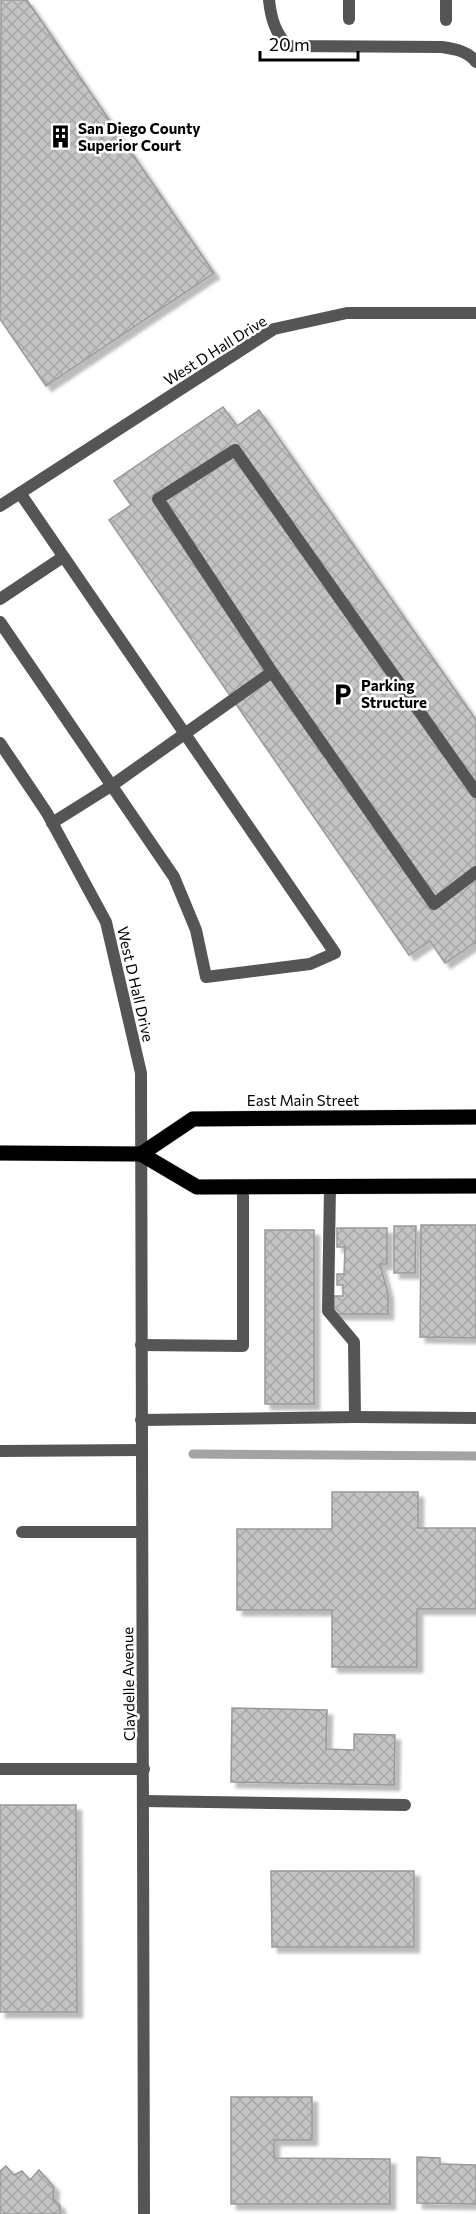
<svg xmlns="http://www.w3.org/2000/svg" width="476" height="2214" viewBox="0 0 476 2214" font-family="Commissioner,sans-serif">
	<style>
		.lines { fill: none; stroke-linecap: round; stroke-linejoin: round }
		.stream { stroke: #a3a3a3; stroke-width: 9 }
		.building { fill: url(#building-cross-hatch); stroke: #999; stroke-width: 1.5; filter: url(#shadow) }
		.primary-casing { stroke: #dbdbdb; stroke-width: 16 }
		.lane { stroke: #555; stroke-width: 12 }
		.street { stroke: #555; stroke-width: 12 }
		.primary { stroke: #000; stroke-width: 15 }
		.labels { text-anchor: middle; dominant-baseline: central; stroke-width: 5; stroke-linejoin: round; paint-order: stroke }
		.poi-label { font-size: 15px; font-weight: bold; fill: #000; stroke: #fff; text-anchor: start }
		.street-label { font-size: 15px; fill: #000; stroke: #fff }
	</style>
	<defs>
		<pattern id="building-cross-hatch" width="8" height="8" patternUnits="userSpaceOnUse" patternTransform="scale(1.5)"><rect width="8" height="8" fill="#c4c4c4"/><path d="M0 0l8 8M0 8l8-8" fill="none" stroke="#a7a7a7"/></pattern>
		<filter id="shadow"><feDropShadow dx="5.5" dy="5.5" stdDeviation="1.5" flood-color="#0004"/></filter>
	</defs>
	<rect width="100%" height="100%" fill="#fff"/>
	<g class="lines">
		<polyline class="stream" points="193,1454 476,1456"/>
	</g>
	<g class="building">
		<polygon points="1,0 27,0 214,273 46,386 0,319"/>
		<polygon points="223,407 237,426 259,410 476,720 476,942 445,963 430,941 409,955 109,520 131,505 114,481"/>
		<polygon points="421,1225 476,1225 476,1338 420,1337"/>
		<polygon points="394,1226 416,1226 415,1273 394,1273"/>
		<polygon points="337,1228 387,1228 387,1264 380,1264 388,1294 388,1314 334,1314 334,1296 343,1296 343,1285 337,1285 337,1274 344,1274 345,1247 337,1247"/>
		<rect x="265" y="1230" width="49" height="174"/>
		<polygon points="332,1492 418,1492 418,1528 476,1528 476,1609 417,1609 417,1667 332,1667 332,1610 237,1610 237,1529 332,1529"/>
		<polygon points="232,1708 327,1710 326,1749 354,1750 354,1734 395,1735 394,1785 231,1782"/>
		<polygon points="0,1805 76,1805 77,2012 0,2012"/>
		<polygon points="271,1871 414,1871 414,1947 272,1947"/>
		<polygon points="231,2097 312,2097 312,2140 274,2140 274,2158 390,2159 390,2204 231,2204"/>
		<polygon points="417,2157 440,2158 440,2164 476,2165 476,2204 417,2203"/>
		<polygon points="6,2166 14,2175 22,2171 30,2180 39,2170 54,2187 53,2199 60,2205 60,2214 0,2214 0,2171"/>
	</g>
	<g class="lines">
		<defs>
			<g id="primary">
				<polyline points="0,1153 141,1154 197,1187 476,1186"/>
				<polyline points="141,1154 193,1119 476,1117"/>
			</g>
		</defs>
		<use href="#primary" class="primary-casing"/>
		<g class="lane">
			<path d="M269,0c2,18 6,33 19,46l154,1c13,2 26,4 34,15"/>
			<polyline points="349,19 349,0"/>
			<polyline points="446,20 446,0"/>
			<polyline points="0,599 63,557"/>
			<polyline points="0,622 174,877 196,930 206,977 310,964 335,953 20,493"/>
			<polyline points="476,792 235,450 158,499 272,672 434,904 476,872"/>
			<polyline points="52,823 111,786 272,672"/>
			<polyline points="141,1345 243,1346 243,1187"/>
			<polyline points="355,1417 476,1418"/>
			<polyline points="141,1420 355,1417 354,1342 328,1311 330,1186"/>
			<polyline points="0,1451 141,1450"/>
			<polyline points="22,1532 142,1532"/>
			<polyline points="144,1801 405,1805"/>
		</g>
		<g class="street">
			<polyline points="0,506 274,329 347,313 476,313"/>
			<polyline points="0,743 47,813 106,922 141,1073 144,2214"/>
			<polyline points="0,1769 144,1769"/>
		</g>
		<use href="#primary" class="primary"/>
	</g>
	<defs>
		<symbol id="building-bare" viewBox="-9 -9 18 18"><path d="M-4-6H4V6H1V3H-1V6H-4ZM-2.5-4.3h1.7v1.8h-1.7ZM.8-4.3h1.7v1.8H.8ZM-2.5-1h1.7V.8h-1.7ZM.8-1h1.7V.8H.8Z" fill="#000" stroke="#fff" stroke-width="2.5" paint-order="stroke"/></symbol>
		<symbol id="parking-bare" viewBox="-9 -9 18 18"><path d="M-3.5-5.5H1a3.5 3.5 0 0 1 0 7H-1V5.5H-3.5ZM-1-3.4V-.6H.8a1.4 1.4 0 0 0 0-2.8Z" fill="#000" stroke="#fff" stroke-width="2.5" paint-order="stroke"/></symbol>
	</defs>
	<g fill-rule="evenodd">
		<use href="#building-bare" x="44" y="120" width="33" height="33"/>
		<use href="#parking-bare" x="326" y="678" width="33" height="33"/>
	</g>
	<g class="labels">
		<g class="poi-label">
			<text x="78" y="128">San Diego County<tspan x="78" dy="17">Superior Court</tspan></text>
			<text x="361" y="685">Parking<tspan x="361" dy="17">Structure</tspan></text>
		</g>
		<g class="street-label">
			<text transform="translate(215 350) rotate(-32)">West D Hall Drive</text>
			<text transform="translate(136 984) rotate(77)">West D Hall Drive</text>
			<text x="303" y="1100">East Main Street</text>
			<text transform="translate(128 1684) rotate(-91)">Claydelle Avenue</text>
		</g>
	</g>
	<path d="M260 51v9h98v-9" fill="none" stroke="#000000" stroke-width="3"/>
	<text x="269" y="51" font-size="18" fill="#000000" stroke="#ffffff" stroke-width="4.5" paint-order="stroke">20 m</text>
</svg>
